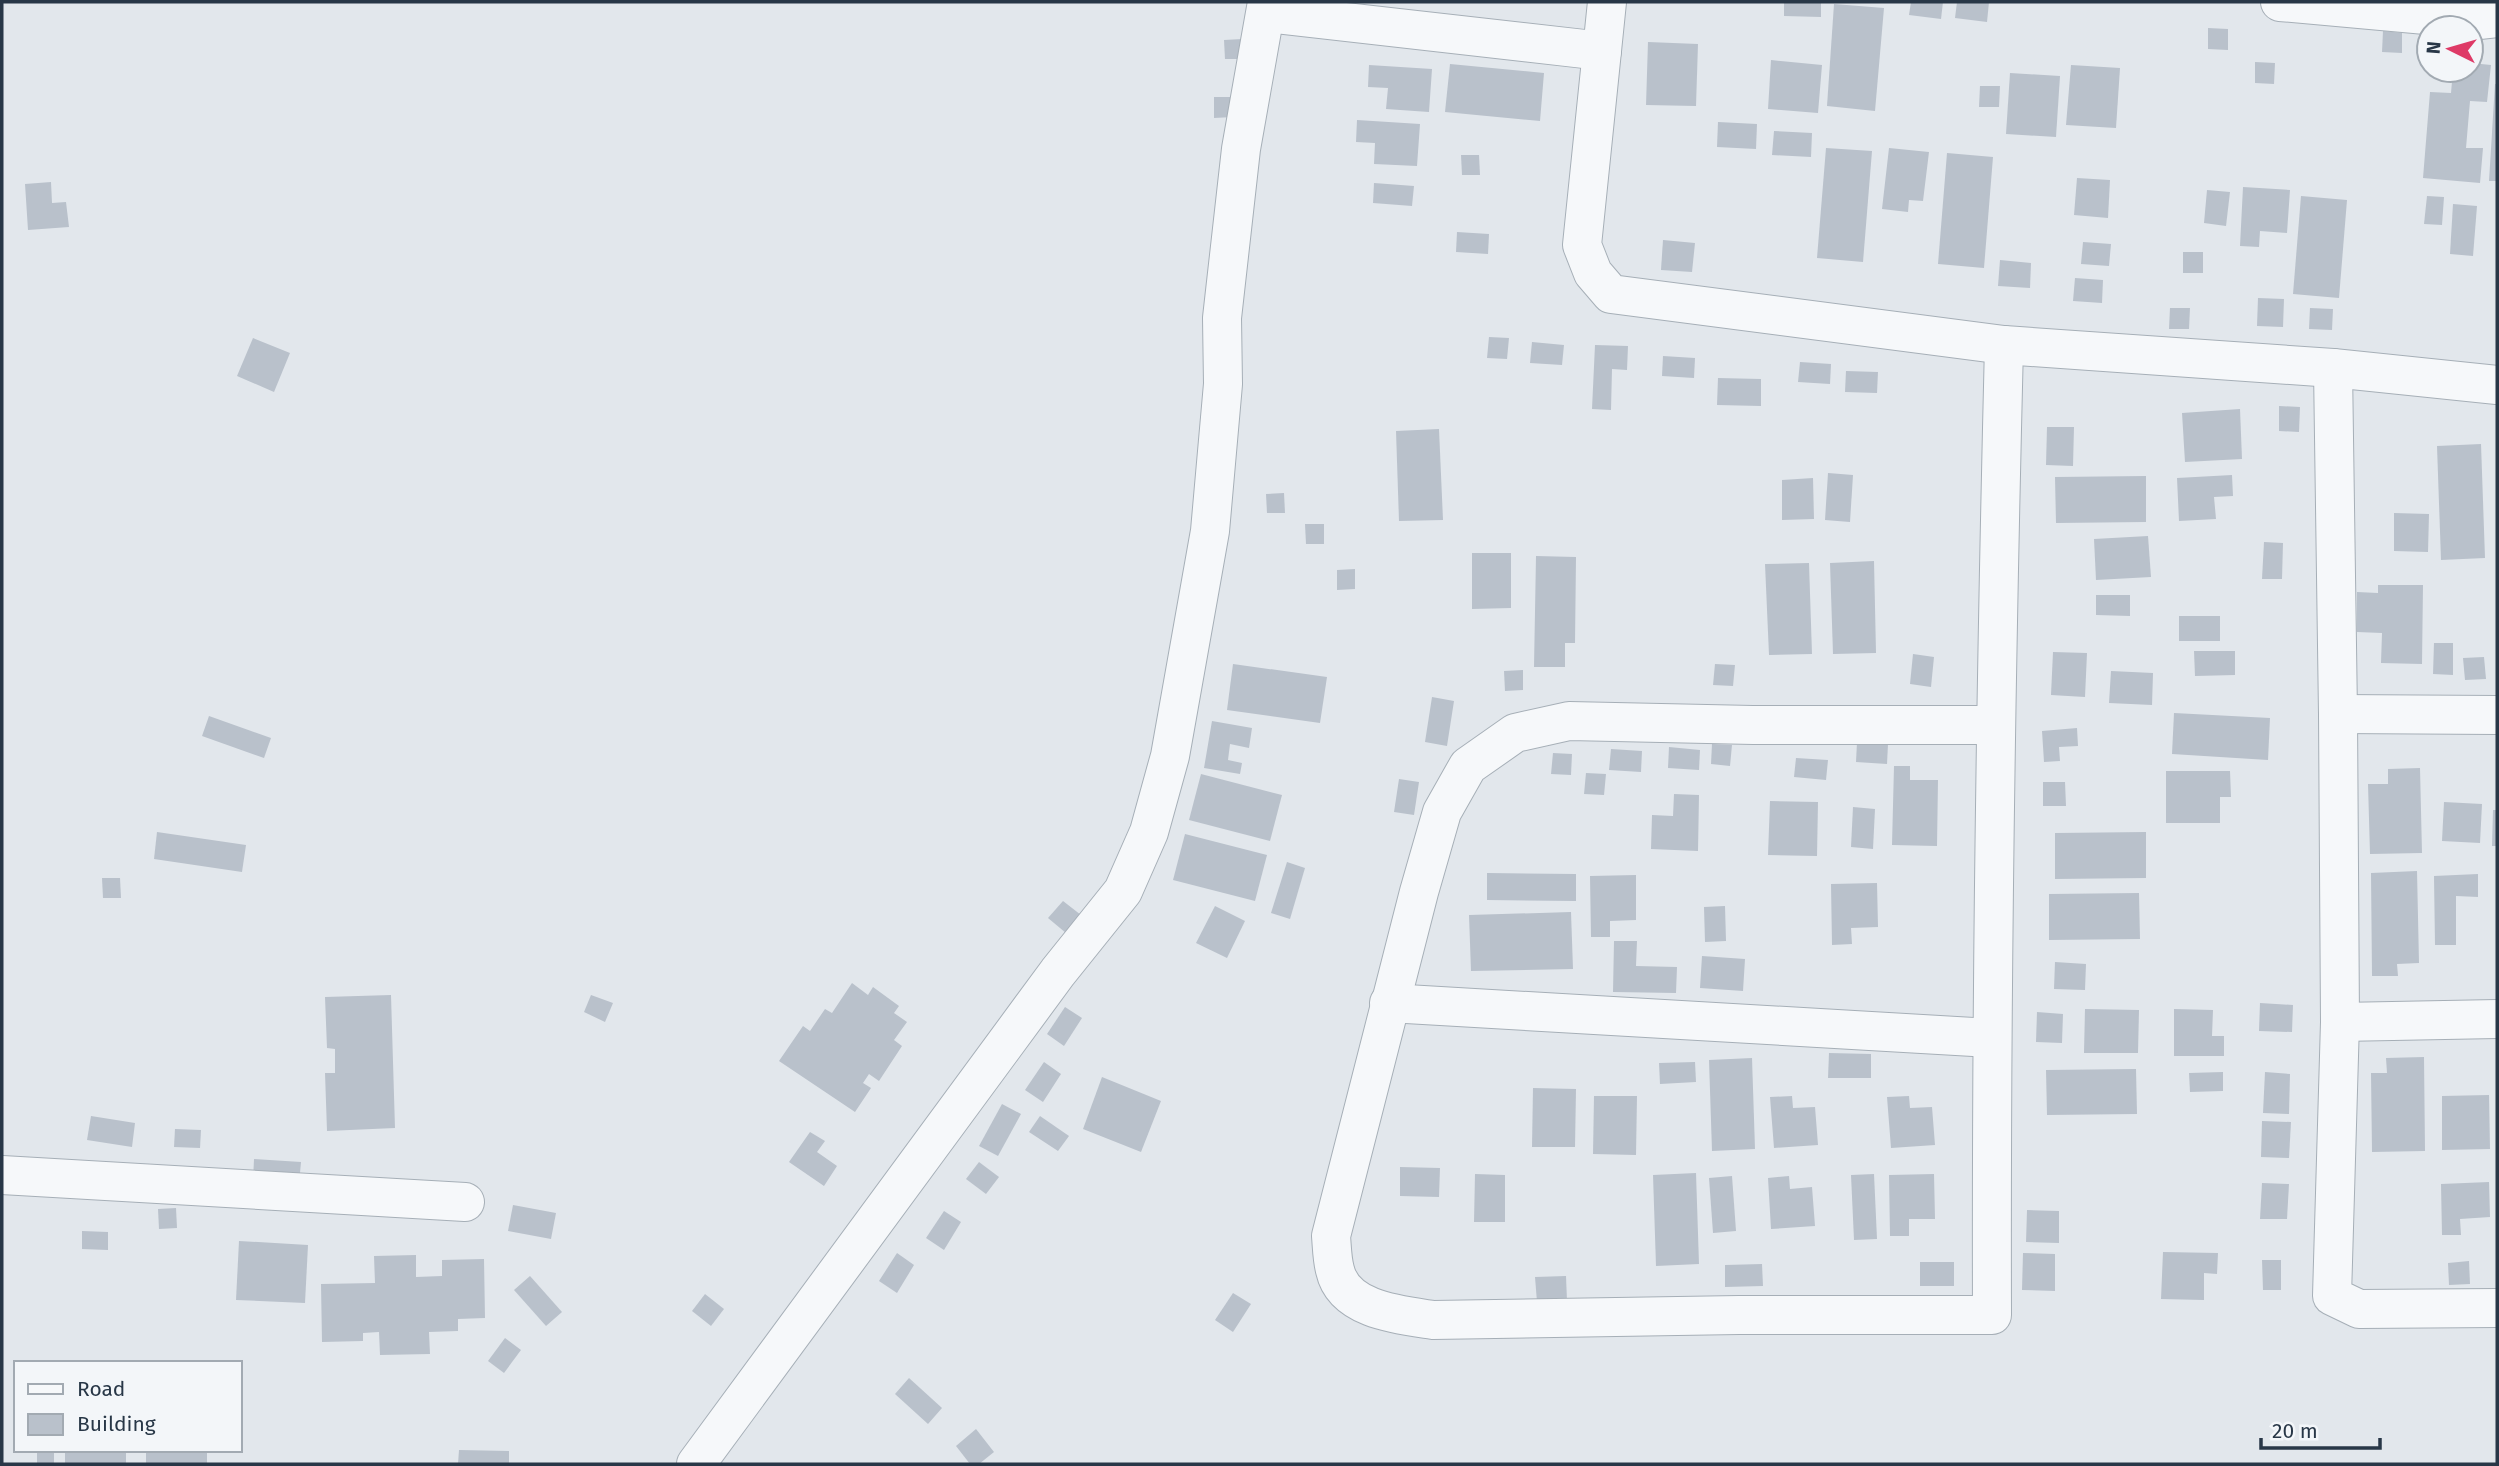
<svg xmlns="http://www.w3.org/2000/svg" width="2499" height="1466" viewBox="0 0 2499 1466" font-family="'Fira Sans',sans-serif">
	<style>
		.building { fill: #b9c1cb }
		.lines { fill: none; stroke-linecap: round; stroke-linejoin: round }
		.minor-casing { stroke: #a6afb7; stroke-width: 40 }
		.minor { stroke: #f6f8fa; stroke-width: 38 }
	</style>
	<rect width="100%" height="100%" fill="#e2e7ec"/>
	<g class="building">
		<polygon points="1784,2 1821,2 1821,17 1784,16"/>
		<polygon points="1911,2 1943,2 1941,19 1909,15"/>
		<polygon points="1957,2 1989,2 1987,22 1955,18"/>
		<polygon points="1834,4 1884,8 1875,111 1827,106"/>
		<polygon points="2208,28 2228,29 2228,50 2208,49"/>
		<polygon points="2383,31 2402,33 2402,53 2382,52"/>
		<polygon points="1242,39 1243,59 1225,59 1224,40"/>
		<polygon points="1648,42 1698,44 1696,106 1646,105"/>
		<polygon points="1771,60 1822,65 1818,113 1768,109"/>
		<polygon points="2255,62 2275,63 2274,84 2255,83"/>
		<polygon points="2471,63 2491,65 2487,102 2470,101 2466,148 2483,148 2480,183 2423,178 2430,92 2451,93 2453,70 2471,70"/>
		<polygon points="1450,64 1544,73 1540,121 1445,112"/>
		<polygon points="1369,65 1432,69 1429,112 1386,109 1388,88 1368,87"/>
		<polygon points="2071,65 2120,68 2116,128 2066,125"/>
		<polygon points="2010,73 2060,76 2056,137 2006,134"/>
		<polygon points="2495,84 2497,84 2497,181 2489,181"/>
		<polygon points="1980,86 2000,86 1999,107 1979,107"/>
		<polygon points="1214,97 1232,97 1233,117 1214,118"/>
		<polygon points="1357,120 1420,124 1417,166 1374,164 1375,143 1356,142"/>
		<polygon points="1718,122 1757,124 1756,149 1717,147"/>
		<polygon points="1774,131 1812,133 1811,157 1772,155"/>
		<polygon points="1826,148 1872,151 1863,262 1817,258"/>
		<polygon points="1889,148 1929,152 1923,201 1909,200 1908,212 1882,209"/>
		<polygon points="1947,153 1993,157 1984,268 1938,264"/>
		<polygon points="1461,155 1479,155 1480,175 1462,175"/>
		<polygon points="2077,178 2110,180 2108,218 2074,215"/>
		<polygon points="51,182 52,203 66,202 69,227 28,230 25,184"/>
		<polygon points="1374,183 1414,186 1412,206 1373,203"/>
		<polygon points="2243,187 2290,190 2287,233 2260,231 2259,247 2240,246"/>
		<polygon points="2207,190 2230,192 2226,226 2204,223"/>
		<polygon points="2301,196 2347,200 2339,298 2293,294"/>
		<polygon points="2427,196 2444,197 2442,225 2424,224"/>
		<polygon points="2453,204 2477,206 2473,256 2450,254"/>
		<polygon points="1457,232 1489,234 1488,254 1456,252"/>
		<polygon points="1663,240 1695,243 1692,272 1661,270"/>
		<polygon points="2083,242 2111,244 2109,266 2081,264"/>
		<rect x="2183" y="252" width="20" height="21"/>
		<polygon points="2000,260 2031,263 2030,288 1998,286"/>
		<polygon points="2075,278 2103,280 2102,303 2073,301"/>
		<polygon points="2258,298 2284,299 2283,327 2257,326"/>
		<polygon points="2170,308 2190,308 2189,329 2169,329"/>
		<polygon points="2310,308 2333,309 2332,330 2309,329"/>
		<polygon points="1489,337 1509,338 1507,359 1487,358"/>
		<polygon points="253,338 290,353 274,392 237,376"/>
		<polygon points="1532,342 1564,345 1562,365 1530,363"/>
		<polygon points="1595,345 1628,346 1627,370 1612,369 1611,410 1592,409"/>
		<polygon points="1663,356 1695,358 1694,378 1662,376"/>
		<polygon points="1800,362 1831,364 1830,384 1798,382"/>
		<polygon points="1846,371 1878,372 1877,393 1845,392"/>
		<polygon points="1718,378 1761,379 1761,406 1717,405"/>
		<polygon points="2279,406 2300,407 2299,432 2279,431"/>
		<polygon points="2240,409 2242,459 2185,462 2182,413"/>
		<polygon points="2047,427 2074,427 2073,466 2046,465"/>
		<polygon points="1439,429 1443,520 1399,521 1396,431"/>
		<polygon points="2481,444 2485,558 2441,560 2437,446"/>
		<polygon points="1828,473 1853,475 1850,522 1825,520"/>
		<polygon points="2232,475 2233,496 2214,497 2216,519 2179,521 2177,478"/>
		<polygon points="2146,476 2146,522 2056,523 2055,477"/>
		<polygon points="1813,478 1814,519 1782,520 1782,480"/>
		<polygon points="1284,493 1285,513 1267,513 1266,494"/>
		<polygon points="2394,513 2429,514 2428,552 2394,551"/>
		<polygon points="1305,524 1324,524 1324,544 1306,544"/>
		<polygon points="2148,536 2151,577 2096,580 2094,539"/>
		<polygon points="2264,542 2283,543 2282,579 2262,579"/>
		<polygon points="1472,553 1511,553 1511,608 1472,609"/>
		<polygon points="1536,556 1576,557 1575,643 1565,643 1565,667 1534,667"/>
		<polygon points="1874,561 1876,653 1833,654 1830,563"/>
		<polygon points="1809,563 1812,654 1769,655 1765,564"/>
		<polygon points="1355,569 1355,589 1337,590 1337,570"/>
		<polygon points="2378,585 2423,585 2422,664 2381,663 2382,633 2357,632 2357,592 2378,593"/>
		<polygon points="2096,595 2130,595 2130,616 2096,615"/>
		<rect x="2179" y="616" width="41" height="25"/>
		<polygon points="2434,643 2453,643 2453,675 2433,674"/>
		<polygon points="2194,651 2235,651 2235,675 2195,676"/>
		<polygon points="2053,652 2087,653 2085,697 2051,695"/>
		<polygon points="1913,654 1934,657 1931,687 1910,684"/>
		<polygon points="2484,657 2486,679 2465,680 2463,658"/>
		<polygon points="1233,664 1327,677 1320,723 1227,710"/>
		<polygon points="1715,664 1735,665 1733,686 1713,685"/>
		<polygon points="1523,670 1523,690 1505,691 1504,671"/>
		<polygon points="2111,671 2153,673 2152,705 2109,703"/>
		<polygon points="1432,697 1454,701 1447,746 1425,742"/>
		<polygon points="2174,713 2270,718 2268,760 2172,754"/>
		<polygon points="209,716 271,738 264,758 202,736"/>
		<polygon points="1212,721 1252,728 1249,748 1230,744 1228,760 1242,763 1240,774 1204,768"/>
		<polygon points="2077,728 2078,746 2059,747 2060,761 2044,762 2042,731"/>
		<polygon points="1857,742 1888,744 1887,764 1856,762"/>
		<polygon points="1712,744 1732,745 1730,766 1711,764"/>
		<polygon points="1669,747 1700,750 1699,770 1668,768"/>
		<polygon points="1611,749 1642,751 1641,772 1609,770"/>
		<polygon points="1553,753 1572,754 1571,775 1551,774"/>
		<polygon points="1796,758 1828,760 1826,780 1794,777"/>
		<polygon points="1894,766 1910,766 1910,780 1938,780 1937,846 1892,845"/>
		<polygon points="2420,768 2422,853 2370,854 2368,784 2388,784 2388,769"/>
		<polygon points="2166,771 2230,771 2231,797 2220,797 2220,823 2166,823"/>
		<polygon points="1586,773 1606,774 1604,795 1584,794"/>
		<polygon points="1201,774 1282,795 1270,841 1189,820"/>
		<polygon points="1399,779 1419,782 1414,815 1394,812"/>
		<polygon points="2043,782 2065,782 2066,806 2043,806"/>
		<polygon points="1674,794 1699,795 1698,851 1651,849 1652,815 1673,816"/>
		<polygon points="1770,801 1818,802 1817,856 1768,855"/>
		<polygon points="2444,802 2482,804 2480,843 2442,841"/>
		<polygon points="1853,807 1875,809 1873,849 1851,847"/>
		<polygon points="2493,810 2497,810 2497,846 2492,846"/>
		<polygon points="157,832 246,845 242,872 154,859"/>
		<polygon points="2146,832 2146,878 2055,879 2055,833"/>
		<polygon points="1185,834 1267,855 1255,901 1173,880"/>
		<polygon points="1287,862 1305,868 1290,919 1271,913"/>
		<polygon points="2417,871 2419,963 2397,964 2398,976 2372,976 2371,873"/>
		<polygon points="1487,873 1576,874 1576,901 1487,900"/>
		<polygon points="2478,874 2478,897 2456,896 2456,945 2435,945 2434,876"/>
		<polygon points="1636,875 1636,920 1610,921 1610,937 1591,937 1590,876"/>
		<polygon points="102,878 120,878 121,898 103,898"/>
		<polygon points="1877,883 1878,927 1851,928 1852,944 1832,945 1831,884"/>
		<polygon points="2139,893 2140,939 2049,940 2049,894"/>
		<polygon points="1063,901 1081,915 1066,933 1048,918"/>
		<polygon points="1215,906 1245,921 1227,958 1196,943"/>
		<polygon points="1725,906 1726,941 1705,942 1704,907"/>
		<polygon points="1571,912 1573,969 1471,971 1469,915"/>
		<polygon points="1614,941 1637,941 1636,966 1677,967 1676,993 1613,992"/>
		<polygon points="1702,956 1745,959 1743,991 1700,988"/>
		<polygon points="2055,962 2086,964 2085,990 2054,989"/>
		<polygon points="852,983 868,995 873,987 899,1006 894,1013 907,1022 894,1040 902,1046 879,1081 869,1074 863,1083 871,1088 855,1112 779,1061 803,1026 810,1031 825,1009 832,1013"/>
		<polygon points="391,995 395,1128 327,1131 325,1073 335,1073 335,1049 327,1048 325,997"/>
		<polygon points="591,995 613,1003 605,1022 584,1012"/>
		<polygon points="2260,1003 2293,1005 2292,1032 2259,1031"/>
		<polygon points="1065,1007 1082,1018 1064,1046 1047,1034"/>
		<polygon points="2085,1009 2139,1010 2138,1053 2084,1053"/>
		<polygon points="2174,1009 2213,1010 2212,1036 2224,1036 2224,1056 2174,1056"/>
		<polygon points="2037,1012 2063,1014 2062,1043 2036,1042"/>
		<polygon points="1829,1053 1871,1054 1871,1078 1828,1078"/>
		<polygon points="2424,1057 2425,1151 2372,1152 2371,1073 2387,1073 2386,1058"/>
		<polygon points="1752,1058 1755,1149 1712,1151 1709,1060"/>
		<polygon points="1044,1062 1061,1074 1043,1102 1025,1090"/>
		<polygon points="1695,1062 1696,1082 1660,1084 1659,1063"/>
		<polygon points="2136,1069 2137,1114 2047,1115 2046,1070"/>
		<polygon points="2223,1072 2223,1091 2190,1092 2189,1073"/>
		<polygon points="2265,1072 2290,1074 2289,1114 2263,1113"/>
		<polygon points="1102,1077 1161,1101 1141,1152 1083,1129"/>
		<polygon points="1533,1088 1576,1089 1575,1147 1532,1147"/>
		<polygon points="2489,1095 2490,1149 2442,1150 2442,1096"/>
		<polygon points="1594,1096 1637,1096 1636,1155 1593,1154"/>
		<polygon points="1792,1096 1793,1108 1815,1107 1818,1145 1774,1148 1770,1097"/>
		<polygon points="1909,1096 1910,1108 1932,1107 1935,1145 1891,1148 1887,1097"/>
		<polygon points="1002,1104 1021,1114 998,1156 979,1146"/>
		<polygon points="91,1116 135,1123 132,1147 87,1140"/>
		<polygon points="1040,1116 1069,1136 1058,1151 1029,1132"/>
		<polygon points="2262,1121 2291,1122 2289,1158 2261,1157"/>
		<polygon points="175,1129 201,1130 200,1148 174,1147"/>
		<polygon points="810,1132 825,1141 817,1152 837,1166 824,1186 789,1162"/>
		<polygon points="254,1159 301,1162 299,1184 253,1181"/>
		<polygon points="979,1162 999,1177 986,1194 966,1179"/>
		<polygon points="1400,1167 1440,1168 1439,1197 1400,1196"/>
		<polygon points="1696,1173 1699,1264 1656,1266 1653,1175"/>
		<polygon points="1475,1174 1505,1175 1505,1222 1474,1222"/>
		<polygon points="1874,1174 1877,1239 1854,1240 1851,1175"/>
		<polygon points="1934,1174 1935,1219 1909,1219 1909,1236 1890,1236 1889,1175"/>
		<polygon points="1732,1176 1736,1231 1713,1233 1709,1178"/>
		<polygon points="1789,1176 1790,1189 1812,1187 1815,1226 1771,1229 1768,1178"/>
		<polygon points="2489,1182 2490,1217 2460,1219 2461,1235 2442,1235 2441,1184"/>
		<polygon points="2262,1183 2289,1184 2287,1219 2260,1219"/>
		<polygon points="513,1205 556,1213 551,1239 508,1231"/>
		<polygon points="176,1208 177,1228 159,1229 158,1209"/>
		<polygon points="2027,1210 2059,1211 2059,1243 2026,1242"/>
		<polygon points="944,1211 961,1222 944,1250 926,1238"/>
		<polygon points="82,1231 108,1232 108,1250 82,1249"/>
		<polygon points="239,1241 308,1245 305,1303 236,1300"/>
		<polygon points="2163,1252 2218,1253 2217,1274 2204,1273 2204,1300 2161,1299"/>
		<polygon points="897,1253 914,1265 897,1293 879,1281"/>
		<polygon points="2023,1253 2055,1254 2055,1291 2022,1290"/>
		<polygon points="416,1255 416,1277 442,1276 442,1260 484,1259 485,1318 458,1319 458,1331 429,1332 430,1354 380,1355 379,1332 363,1333 363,1341 322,1342 321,1284 375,1283 374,1256"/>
		<polygon points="2262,1260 2281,1260 2281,1290 2263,1290"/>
		<polygon points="2469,1261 2470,1284 2449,1285 2448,1263"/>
		<rect x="1920" y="1262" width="34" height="24"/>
		<polygon points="1762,1264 1763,1286 1725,1287 1725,1265"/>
		<polygon points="530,1276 562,1312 546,1326 514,1290"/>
		<polygon points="1566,1276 1567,1301 1537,1302 1535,1277"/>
		<polygon points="1233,1293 1251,1304 1233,1332 1215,1320"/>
		<polygon points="705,1294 724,1309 711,1326 692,1311"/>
		<polygon points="505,1338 521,1350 504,1373 488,1361"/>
		<polygon points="909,1378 942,1408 928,1424 895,1394"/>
		<polygon points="976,1429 994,1452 979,1464 970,1464 956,1446"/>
		<rect x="37" y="1450" width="17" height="14"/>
		<rect x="65" y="1450" width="61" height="14"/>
		<rect x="146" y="1450" width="61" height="14"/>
		<polygon points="459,1450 509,1451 509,1464 458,1464"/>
	</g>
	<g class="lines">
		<defs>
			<g id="minor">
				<polyline points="1607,2 1582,245 1593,273 1611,294 2004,345 2333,368 2497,385"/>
				<polyline points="2280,2 2481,20 2497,18"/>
				<polyline points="1266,13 1602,51"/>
				<polyline points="2333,368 2338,714 2340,1022 2332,1296 2359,1309 2497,1308"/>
				<polyline points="2338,714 2497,715"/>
				<path d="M1994,725h-241l-184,-4 -54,12 -47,33 -26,46 -23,80 -88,344c1,11 1,23 4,34 9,40 64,45 98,50l306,-5h253c-1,-324 4,-646 12,-970"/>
				<polyline points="1389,1003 1991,1038"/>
				<polyline points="2340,1022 2497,1019"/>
				<polyline points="2,1175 465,1202"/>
				<polyline points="696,1464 1058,972 1123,891 1149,832 1170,756 1210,531 1223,384 1222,318 1241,149 1267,2"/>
			</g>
		</defs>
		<use href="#minor" class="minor-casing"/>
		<use href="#minor" class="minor"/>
	</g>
	<rect width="2499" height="1466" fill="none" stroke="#283747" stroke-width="7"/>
	<rect x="14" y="1361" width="228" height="91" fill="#f3f6f9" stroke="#a2aab2" stroke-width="2"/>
	<rect x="28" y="1384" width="35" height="10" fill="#f6f8fa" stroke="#a2aab2" stroke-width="2"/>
	<text x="77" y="1396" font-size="21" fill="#283747">Road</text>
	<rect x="28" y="1414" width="35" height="21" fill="#b9c1cb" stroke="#a2aab2" stroke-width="2"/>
	<text x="77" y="1431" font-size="21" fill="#283747">Building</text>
	<g transform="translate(2450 49) rotate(275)"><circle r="33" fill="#f3f6f9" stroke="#a2aab2" stroke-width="2"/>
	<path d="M0-5L12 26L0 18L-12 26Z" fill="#de3a67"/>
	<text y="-10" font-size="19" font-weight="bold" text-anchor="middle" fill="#283747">N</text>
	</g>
	<path d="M2261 1438v10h119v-10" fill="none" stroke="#283747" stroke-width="3.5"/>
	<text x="2272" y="1438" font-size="21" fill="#283747" stroke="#f3f6f9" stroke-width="5" paint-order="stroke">20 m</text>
</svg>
